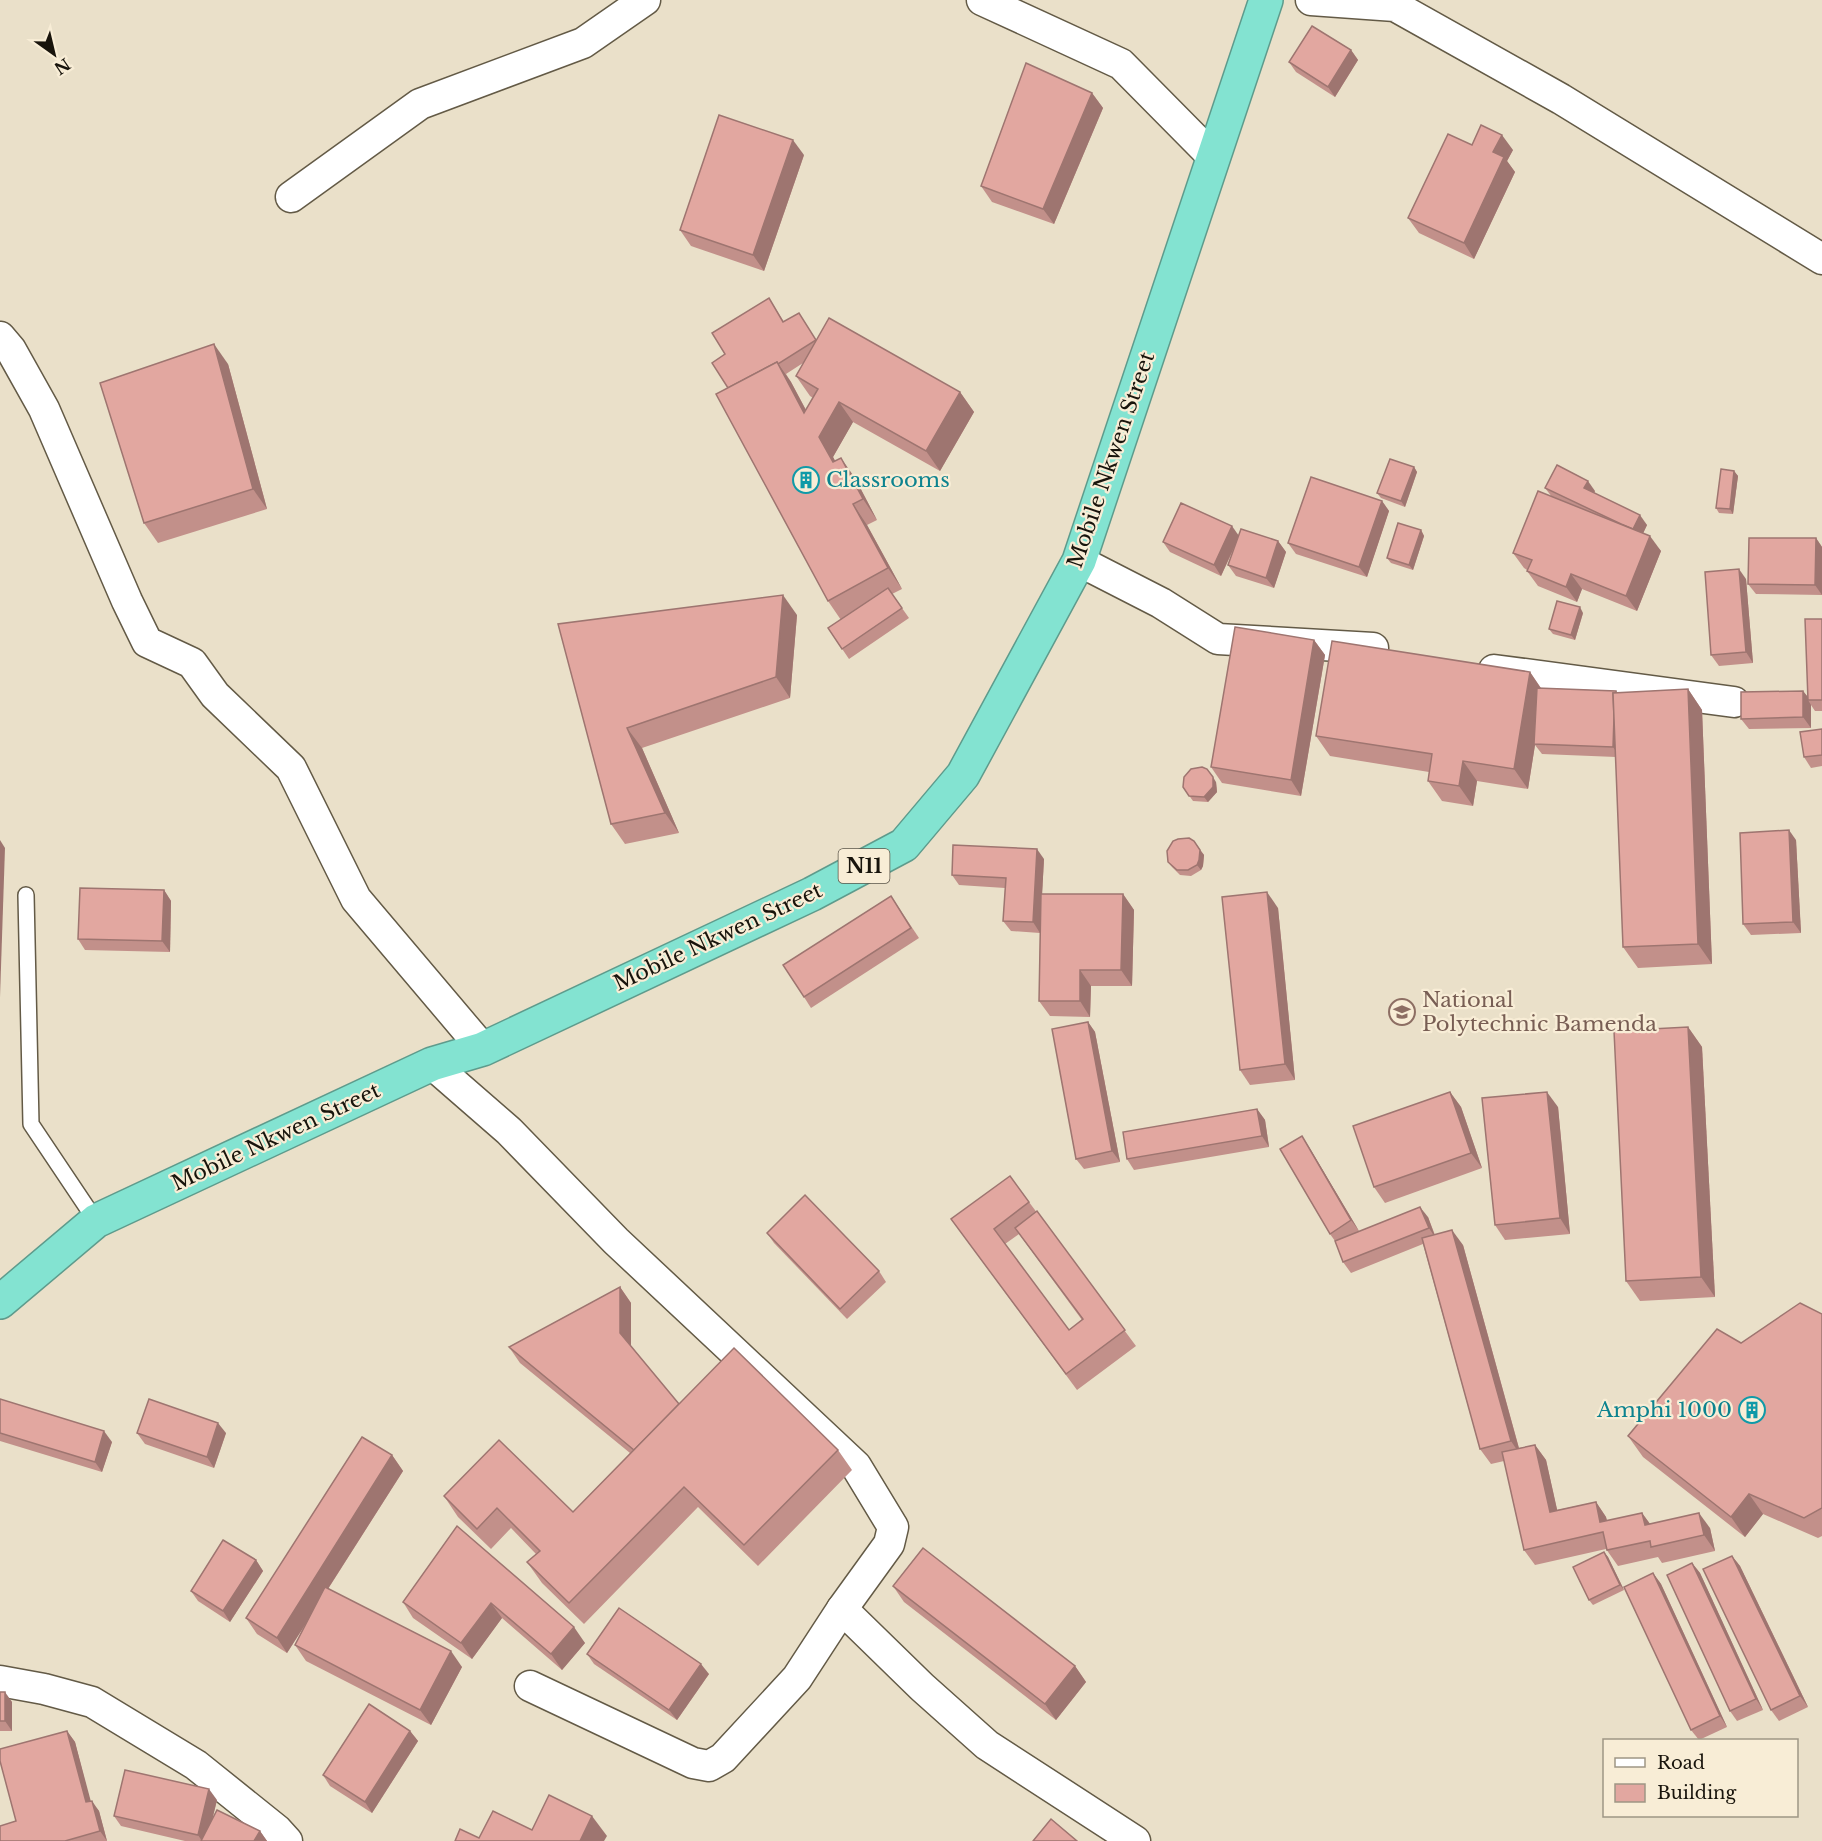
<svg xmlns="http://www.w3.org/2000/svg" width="1822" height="1841" viewBox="0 0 1822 1841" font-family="'Libre Baskerville',serif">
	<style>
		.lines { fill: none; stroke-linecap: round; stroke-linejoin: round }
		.lane-casing { stroke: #635a46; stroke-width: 18 }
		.street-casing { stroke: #635a46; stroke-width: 33 }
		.highway-casing { stroke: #5e9b8c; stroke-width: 36 }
		.lane { stroke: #fff; stroke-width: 15 }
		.street { stroke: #fff; stroke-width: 30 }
		.highway { stroke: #83e3d1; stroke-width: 33 }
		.wall { fill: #c2908a; fill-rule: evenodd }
		.shaded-wall { fill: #9e7570 }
		.building { fill: #e2a7a0; stroke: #9e7570; stroke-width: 1.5 }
		.labels { text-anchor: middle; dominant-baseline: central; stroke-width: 4.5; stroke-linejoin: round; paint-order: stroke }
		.shield { fill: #f8edd6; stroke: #5b5549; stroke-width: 1.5 }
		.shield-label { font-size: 20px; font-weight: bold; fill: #18140c }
		.street-label { font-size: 21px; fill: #18140c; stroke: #f8edd6 }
		.culture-label { font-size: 21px; fill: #0d838f; stroke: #f8edd6; text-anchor: start }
		.education-label { font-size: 21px; fill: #785e54; stroke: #f8edd6; text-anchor: start }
	</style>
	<rect width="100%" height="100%" fill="#eae0c9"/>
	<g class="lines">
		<defs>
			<polyline id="lane" points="26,895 31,1124 96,1221"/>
			<g id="street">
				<polyline points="982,0 1121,64 1214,158"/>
				<polyline points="1311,0 1395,6 1561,99 1822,259"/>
				<polyline points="291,197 420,104 583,43 645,0"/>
				<polyline points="0,337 11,350 44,409 127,601 147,642 192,663 215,695 291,768 356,899 483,1049"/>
				<polyline points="1079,561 1161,603 1218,639 1373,648"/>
				<polyline points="1494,670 1734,702"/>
				<polyline points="432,1064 509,1131 616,1241 856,1466 893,1527 889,1544 842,1609 797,1678 723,1758 709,1766 693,1763 530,1686"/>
				<polyline points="842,1609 922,1687 987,1745 1135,1841"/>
				<polyline points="0,1681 44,1689 92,1702 196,1765 277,1830 287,1841"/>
			</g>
			<polyline id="highway" points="0,1302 96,1221 432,1064 483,1049 812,894 904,845 963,775 1079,561 1266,0"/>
		</defs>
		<use href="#lane" class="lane-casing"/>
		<use href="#street" class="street-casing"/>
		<use href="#highway" class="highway-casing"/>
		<use href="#lane" class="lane"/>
		<use href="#street" class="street"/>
		<use href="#highway" class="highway"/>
	</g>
	<g class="wall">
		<polygon points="1351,50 1358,60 1335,97 1296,72 1289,62"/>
		<polygon points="1092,93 1103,108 1054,224 992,202 981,186"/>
		<polygon points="1472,145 1513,150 1507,161 1515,172 1474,259 1419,233 1408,218"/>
		<polygon points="804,155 764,271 691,246 680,230"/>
		<path d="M769,298l15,24 15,-9 17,27 144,52 14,20 -34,59 -87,-49 -20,35 2,4 20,17 22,42 -10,5 35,64 -10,5 17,24 -60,41 -21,-31 13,-8 -13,-19 -100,-213zM803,363l-7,13 14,20 3,2 -7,12 -15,-28 -5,-8z"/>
		<polygon points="228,364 267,509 158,543 144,523"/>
		<polygon points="1414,467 1417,472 1405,507 1381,498 1377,493"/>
		<polygon points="1734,471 1738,476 1733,514 1719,513 1716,508"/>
		<polygon points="1545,488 1595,491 1594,493 1647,525 1643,533 1661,551 1637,611 1582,589 1577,602 1565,597 1538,586 1527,571 1527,570 1524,568 1513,553 1552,497"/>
		<polygon points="1382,501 1389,511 1367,577 1296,554 1288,543"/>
		<polygon points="1421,530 1424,536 1413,570 1391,563 1387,558"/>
		<polygon points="1239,535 1278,541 1286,552 1274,588 1236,576 1228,565 1237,542 1221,576 1170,552 1163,542"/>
		<polygon points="1816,538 1822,547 1822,595 1756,594 1748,584"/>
		<polygon points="1746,579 1753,663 1719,666 1711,655"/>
		<polygon points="1583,613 1575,640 1553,634 1549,629"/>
		<polygon points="797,615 790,698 642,748 679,833 625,844 611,824 558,624"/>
		<polygon points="1822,619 1822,711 1815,711 1811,705 1811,728 1749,729 1741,719 1803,691 1808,697"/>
		<polygon points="1314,640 1325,655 1301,796 1222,783 1211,767"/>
		<polygon points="1530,672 1541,688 1616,691 1617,693 1688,689 1702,710 1712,964 1638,968 1623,947 1616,757 1542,754 1535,745 1528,789 1477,781 1473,806 1442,801 1428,781 1429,772 1330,756 1316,736"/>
		<polygon points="1822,729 1822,766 1811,768 1804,757"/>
		<polygon points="1216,782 1217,792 1208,802 1193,801 1183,787"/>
		<polygon points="1796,840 1801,933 1751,935 1743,924"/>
		<polygon points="1194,841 1204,855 1203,866 1201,870 1191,876 1180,875 1172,867 1168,862"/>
		<polygon points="1044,859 1042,894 1123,894 1134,910 1132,986 1091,986 1090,1017 1050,1016 1039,1001 1040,933 1011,931 1003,921 1005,888 959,885 952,875"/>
		<polygon points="164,890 171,901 170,952 85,950 78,939"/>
		<polygon points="891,896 919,938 811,1008 804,997"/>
		<polygon points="1278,908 1295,1080 1250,1085 1240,1070"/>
		<polygon points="1088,1022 1095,1032 1120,1162 1084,1169 1076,1159"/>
		<polygon points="1688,1027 1702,1047 1715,1297 1640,1301 1626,1281"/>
		<polygon points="1450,1092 1461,1107 1482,1168 1385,1203 1374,1187"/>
		<polygon points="1558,1107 1570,1234 1505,1240 1495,1225"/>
		<polygon points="1257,1109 1265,1120 1269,1147 1134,1170 1127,1159"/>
		<polygon points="1309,1147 1359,1231 1356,1232 1428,1217 1435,1235 1463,1245 1519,1448 1535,1445 1546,1460 1557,1510 1596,1502 1606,1517 1607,1521 1642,1513 1650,1524 1710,1528 1715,1551 1662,1563 1658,1557 1618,1566 1606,1549 1535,1565 1524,1550 1504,1461 1491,1464 1480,1449 1423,1244 1351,1273 1343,1262 1335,1241 1330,1234"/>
		<path d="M1029,1202l107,144 -59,44 -126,-171zM1019,1234l63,86 -13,10 -64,-86z"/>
		<polygon points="767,1233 879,1271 886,1282 847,1319 774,1243"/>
		<polygon points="620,1287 631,1303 631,1346 679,1404 838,1450 852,1470 758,1566 698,1507 584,1624 542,1583 527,1562 536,1554 511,1528 491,1549 458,1517 444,1496 573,1512 630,1453 520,1363 509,1347"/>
		<polygon points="1822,1314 1822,1536 1818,1538 1763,1514 1745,1537 1643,1457 1628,1436 1741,1343"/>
		<polygon points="0,1399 112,1442 102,1472 0,1441"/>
		<polygon points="137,1433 226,1433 214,1468 145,1444"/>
		<polygon points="392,1455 403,1471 328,1589 462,1667 431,1725 306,1661 295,1645 307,1622 287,1653 257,1634 246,1618"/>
		<polygon points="457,1526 585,1643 562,1670 502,1618 472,1659 413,1618 403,1602"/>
		<polygon points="1604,1552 1608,1557 1624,1590 1593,1605 1589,1600"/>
		<polygon points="1732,1556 1740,1566 1808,1707 1779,1721 1771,1710"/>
		<polygon points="256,1560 263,1571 230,1622 198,1601 191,1591"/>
		<polygon points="1692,1563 1700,1573 1763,1710 1737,1721 1730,1711"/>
		<polygon points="1653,1573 1661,1584 1727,1727 1699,1740 1691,1730"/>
		<polygon points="893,1586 1075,1666 1086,1682 1056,1720 904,1602"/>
		<polygon points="587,1654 709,1674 677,1720 594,1664"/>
		<polygon points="0,1692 12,1702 12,1731 0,1731"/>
		<polygon points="67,1731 75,1742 90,1801 99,1811 107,1841 0,1841 16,1821"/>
		<polygon points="410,1731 418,1741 372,1813 330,1786 323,1775"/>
		<polygon points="217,1800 212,1820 260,1831 267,1841 185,1841 121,1826 114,1816"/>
	</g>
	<g class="shaded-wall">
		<polygon points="1351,50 1358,60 1335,97 1328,87"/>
		<polygon points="1092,93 1103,108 1054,224 1043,209"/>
		<polygon points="1502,135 1513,150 1507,161 1515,172 1474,259 1464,243 1493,152"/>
		<polygon points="793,140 804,155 764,271 753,255"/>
		<polygon points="214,344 228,364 267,509 253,489"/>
		<polygon points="777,362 791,382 818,433 804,413"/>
		<polygon points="960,392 974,412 940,471 926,451"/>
		<polygon points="839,402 853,422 833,457 847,483 833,462 819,437"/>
		<polygon points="841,458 855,478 877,520 863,499"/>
		<polygon points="1414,467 1417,472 1405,507 1401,501"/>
		<polygon points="1734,471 1738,476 1733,514 1730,509"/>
		<polygon points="1588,481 1595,491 1591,499 1584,488"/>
		<polygon points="1382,501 1389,511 1367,577 1359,567"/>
		<polygon points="853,504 867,525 902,589 888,568"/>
		<polygon points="1640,515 1647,525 1640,540 1632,530"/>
		<polygon points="1232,526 1239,536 1221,576 1214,565"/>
		<polygon points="1421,530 1424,536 1413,570 1409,565"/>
		<polygon points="1650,536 1661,551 1637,611 1626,596"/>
		<polygon points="1816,538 1822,547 1822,595 1815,585"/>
		<polygon points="1278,541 1286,552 1274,588 1266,578"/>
		<polygon points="1739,569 1746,579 1753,663 1746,652"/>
		<polygon points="1571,574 1582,589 1577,602 1566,587"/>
		<polygon points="783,595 797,615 790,698 776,677"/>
		<polygon points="1580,607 1583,613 1575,640 1571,635"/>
		<polygon points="1314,640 1325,655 1301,796 1291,780"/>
		<polygon points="1530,672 1544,693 1534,744 1535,745 1528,789 1514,769"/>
		<polygon points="1688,689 1702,710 1712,964 1698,944"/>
		<polygon points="1616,691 1623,701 1620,757 1613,747"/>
		<polygon points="1803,691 1810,700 1808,700 1811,705 1811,728 1803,717"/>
		<polygon points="627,728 642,748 679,833 665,813"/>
		<polygon points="1463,761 1477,781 1473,806 1459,786"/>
		<polygon points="1213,777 1216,782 1217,792 1208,802 1204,797"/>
		<polygon points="1789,830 1796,840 1801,933 1793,922"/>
		<polygon points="0,840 5,848 0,997"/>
		<polygon points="1037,849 1044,859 1040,933 1033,922"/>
		<polygon points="1200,850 1204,855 1203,866 1201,870 1197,865"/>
		<polygon points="164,890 171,901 170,952 162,941"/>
		<polygon points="1267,892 1278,908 1295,1080 1285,1064"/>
		<polygon points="1123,894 1134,910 1132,986 1121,970"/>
		<polygon points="1080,970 1091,986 1090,1017 1080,1001"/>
		<polygon points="1088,1022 1095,1032 1120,1162 1112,1151"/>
		<polygon points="1688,1027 1702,1047 1715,1297 1701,1277"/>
		<polygon points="1450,1092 1461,1107 1482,1168 1471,1153"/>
		<polygon points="1547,1092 1558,1107 1570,1234 1560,1218"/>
		<polygon points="1257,1109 1265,1120 1269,1147 1262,1136"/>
		<polygon points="1302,1136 1309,1147 1359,1231 1351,1220"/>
		<polygon points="1420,1207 1428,1217 1436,1239 1429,1228"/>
		<polygon points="1452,1230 1463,1245 1521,1456 1511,1441"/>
		<polygon points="620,1287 631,1303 631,1348 620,1333"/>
		<polygon points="218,1423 226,1433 214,1468 207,1457"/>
		<polygon points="104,1431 112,1442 102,1472 95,1462"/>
		<polygon points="1535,1445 1546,1460 1561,1527 1550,1512"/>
		<polygon points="392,1455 403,1471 287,1653 277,1638"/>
		<polygon points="1749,1494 1763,1514 1745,1537 1731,1517"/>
		<polygon points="1596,1502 1606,1517 1611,1538 1600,1522"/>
		<polygon points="1642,1513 1653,1528 1645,1525"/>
		<polygon points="1699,1513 1710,1528 1715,1551 1704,1535"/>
		<polygon points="1604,1552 1608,1557 1624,1590 1620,1585"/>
		<polygon points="1732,1556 1740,1566 1808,1707 1800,1696"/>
		<polygon points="256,1560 263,1571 230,1622 223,1611"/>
		<polygon points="1692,1563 1700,1573 1763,1710 1756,1699"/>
		<polygon points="1653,1573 1661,1584 1727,1727 1720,1716"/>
		<polygon points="491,1603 502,1618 472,1659 461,1643"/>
		<polygon points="574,1627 585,1643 562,1670 551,1654"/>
		<polygon points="451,1651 462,1667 431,1725 420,1710"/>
		<polygon points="701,1664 709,1674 677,1720 669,1710"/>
		<polygon points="1075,1666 1086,1682 1056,1720 1045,1704"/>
		<polygon points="5,1692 12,1702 12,1731 5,1721"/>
		<polygon points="67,1731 75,1742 94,1813 86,1802"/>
		<polygon points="410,1731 418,1741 372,1813 365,1802"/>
		<polygon points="209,1789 217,1800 207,1841 202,1841 198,1835"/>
		<polygon points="92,1801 99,1811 107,1841 100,1831"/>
		<polygon points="592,1816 607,1836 604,1841 580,1841"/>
		<polygon points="260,1831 267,1841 254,1841"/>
	</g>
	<g class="building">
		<polygon points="1312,26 1351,50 1328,87 1289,62"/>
		<polygon points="1026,63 1092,93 1043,209 981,186"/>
		<polygon points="719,115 793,140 753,255 680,230"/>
		<polygon points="1481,125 1502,135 1493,152 1504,157 1464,243 1408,218 1448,134 1472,145"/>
		<polygon points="769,298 783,322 799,313 816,340 778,364 777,362 728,388 712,363 725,354 712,333"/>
		<polygon points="829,318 960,392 926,451 839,402 819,437 833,462 841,458 863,499 853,504 888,568 828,601 716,394 777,362 804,413 818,389 796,376"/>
		<polygon points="214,344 253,489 144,523 100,383"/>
		<polygon points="1390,459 1414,467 1401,501 1377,493"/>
		<polygon points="1557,465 1588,481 1584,488 1640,515 1633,529 1621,524 1545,488"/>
		<polygon points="1721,469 1734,471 1730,509 1716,508"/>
		<polygon points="1311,477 1382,501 1359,567 1288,543"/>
		<polygon points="1538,491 1650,536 1626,596 1571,574 1566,587 1527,571 1532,560 1513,553"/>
		<polygon points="1181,503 1232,526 1214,565 1163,542"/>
		<polygon points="1398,523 1421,530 1409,565 1387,558"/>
		<polygon points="1241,529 1278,541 1266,578 1228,565"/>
		<polygon points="1749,538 1816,538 1815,585 1748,584"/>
		<polygon points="1739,569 1746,652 1711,655 1705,572"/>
		<polygon points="888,588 902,608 842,649 828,628"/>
		<polygon points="783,595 776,677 627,728 665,813 611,824 558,624"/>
		<polygon points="1557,601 1580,607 1571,635 1549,629"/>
		<polygon points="1805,619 1822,619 1822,700 1808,700"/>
		<polygon points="1235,627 1314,640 1291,780 1211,767"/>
		<polygon points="1332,641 1530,672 1514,769 1463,761 1459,786 1428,781 1432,754 1316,736"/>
		<polygon points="1537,688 1616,691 1616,693 1613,693 1614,717 1613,747 1534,744"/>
		<polygon points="1688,689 1698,944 1623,947 1613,693"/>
		<polygon points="1803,691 1803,717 1741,719 1741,692"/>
		<polygon points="1822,729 1822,755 1804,757 1800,732"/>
		<polygon points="1202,767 1207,769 1213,777 1213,787 1204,797 1189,796 1183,787 1184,777 1191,769"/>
		<polygon points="1789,830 1793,922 1743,924 1740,833"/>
		<polygon points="1189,838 1194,841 1200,850 1199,860 1197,865 1188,870 1177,870 1168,862 1167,851 1173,841 1178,839"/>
		<polygon points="953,845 1037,849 1033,922 1003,921 1006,878 952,875"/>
		<polygon points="80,888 164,890 162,941 78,939"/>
		<polygon points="1267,892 1285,1064 1240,1070 1222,897"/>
		<polygon points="1041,894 1123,894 1121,970 1080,970 1080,1001 1039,1001"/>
		<polygon points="891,896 911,928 804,997 783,965"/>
		<polygon points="1088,1022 1112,1151 1076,1159 1052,1029"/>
		<polygon points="1688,1027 1701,1277 1626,1281 1614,1031"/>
		<polygon points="1450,1092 1471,1153 1374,1187 1353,1126"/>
		<polygon points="1547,1092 1560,1218 1495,1225 1482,1098"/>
		<polygon points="1257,1109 1262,1136 1127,1159 1123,1132"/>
		<polygon points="1302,1136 1351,1220 1330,1234 1280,1149"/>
		<polygon points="1010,1176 1029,1202 994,1229 1069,1330 1083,1319 1015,1228 1037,1211 1125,1330 1066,1374 951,1219"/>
		<polygon points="805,1195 879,1271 840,1309 767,1233"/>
		<polygon points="1420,1207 1429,1228 1343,1262 1335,1241"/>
		<polygon points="1452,1230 1511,1441 1480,1449 1422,1238"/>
		<polygon points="620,1287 620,1333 679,1404 634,1450 509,1347"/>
		<polygon points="1800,1303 1822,1314 1822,1508 1804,1518 1749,1494 1731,1517 1628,1436 1717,1329 1741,1343"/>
		<polygon points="734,1348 838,1450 744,1545 684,1487 569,1603 527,1562 540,1551 497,1508 477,1529 444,1496 499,1440 573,1512"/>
		<polygon points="0,1399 104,1431 95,1462 0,1433"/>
		<polygon points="149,1399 218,1423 207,1457 137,1433"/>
		<polygon points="362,1437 392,1455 277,1638 246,1618"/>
		<polygon points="1535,1445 1550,1512 1596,1502 1600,1522 1642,1513 1645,1525 1699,1513 1704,1535 1651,1547 1650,1541 1607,1550 1603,1532 1524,1550 1502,1452"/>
		<polygon points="457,1526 574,1627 551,1654 491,1603 461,1643 403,1602"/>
		<polygon points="223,1540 256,1560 223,1611 191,1591"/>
		<polygon points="923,1548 1075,1666 1045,1704 893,1586"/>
		<polygon points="1604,1552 1620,1585 1589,1600 1573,1567"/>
		<polygon points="1732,1556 1800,1696 1771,1710 1703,1569"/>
		<polygon points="1692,1563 1756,1699 1730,1711 1667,1575"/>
		<polygon points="1653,1573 1720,1716 1691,1730 1624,1587"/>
		<polygon points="325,1587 451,1651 420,1710 295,1645"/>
		<polygon points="619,1608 701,1664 669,1710 587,1654"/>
		<rect x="0" y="1692" width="5" height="29"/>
		<polygon points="369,1704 410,1731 365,1802 323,1775"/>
		<polygon points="67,1731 86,1802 92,1801 100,1831 65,1841 0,1841 0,1826 16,1821 0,1761 0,1749"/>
		<polygon points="125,1770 209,1789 198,1835 114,1816"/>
		<polygon points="549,1795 592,1816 580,1841 455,1841 460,1829 479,1838 493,1811 532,1830"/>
		<polygon points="217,1810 260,1831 254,1841 201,1841"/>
		<polygon points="1051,1819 1077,1841 1033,1841"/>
	</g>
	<defs>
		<symbol id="building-ring" viewBox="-11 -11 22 22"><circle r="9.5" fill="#f8edd6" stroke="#0f9aa8" stroke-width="1.5"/><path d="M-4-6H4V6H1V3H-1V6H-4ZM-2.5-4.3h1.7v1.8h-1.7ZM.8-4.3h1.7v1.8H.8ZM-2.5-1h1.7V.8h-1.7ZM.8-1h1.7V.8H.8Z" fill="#0f9aa8"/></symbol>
		<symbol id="university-ring" viewBox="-11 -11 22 22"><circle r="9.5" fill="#f8edd6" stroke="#8d6e63" stroke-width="1.5"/><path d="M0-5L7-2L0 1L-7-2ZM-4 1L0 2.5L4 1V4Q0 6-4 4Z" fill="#8d6e63"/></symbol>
	</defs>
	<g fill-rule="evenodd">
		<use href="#building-ring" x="791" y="465" width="30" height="30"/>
		<use href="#university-ring" x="1387" y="997" width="30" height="30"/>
		<use href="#building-ring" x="1737" y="1395" width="30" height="30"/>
	</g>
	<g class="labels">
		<rect class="shield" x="838.5" y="849" width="51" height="34" rx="4.5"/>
		<g class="shield-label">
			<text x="864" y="866">N11</text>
		</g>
		<g class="street-label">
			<text transform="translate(1111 460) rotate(-71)">Mobile Nkwen Street</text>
			<text transform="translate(718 937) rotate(-25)">Mobile Nkwen Street</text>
			<text transform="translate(276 1137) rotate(-25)">Mobile Nkwen Street</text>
		</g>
		<g class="culture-label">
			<text x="826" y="480">Classrooms</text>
			<text x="1732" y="1410" text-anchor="end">Amphi 1000</text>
		</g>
		<g class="education-label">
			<text x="1422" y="1000">National<tspan x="1422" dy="24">Polytechnic Bamenda</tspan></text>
		</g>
	</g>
	<rect x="1603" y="1739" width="195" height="78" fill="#f8edd6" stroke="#9e9685" stroke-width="1.5"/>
	<rect x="1615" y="1758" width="30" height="9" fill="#ffffff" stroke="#9e9685" stroke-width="1.5"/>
	<text x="1657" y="1769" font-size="18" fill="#18140c">Road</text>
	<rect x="1615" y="1784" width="30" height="18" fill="#e2a7a0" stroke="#9e9685" stroke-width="1.5"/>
	<text x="1657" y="1799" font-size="18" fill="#18140c">Building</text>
	<g transform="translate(54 54) rotate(146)" stroke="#f8edd6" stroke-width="4.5" paint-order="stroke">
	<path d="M0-4.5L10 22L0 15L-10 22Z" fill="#18140c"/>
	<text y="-9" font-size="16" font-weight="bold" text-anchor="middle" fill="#18140c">N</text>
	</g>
</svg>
